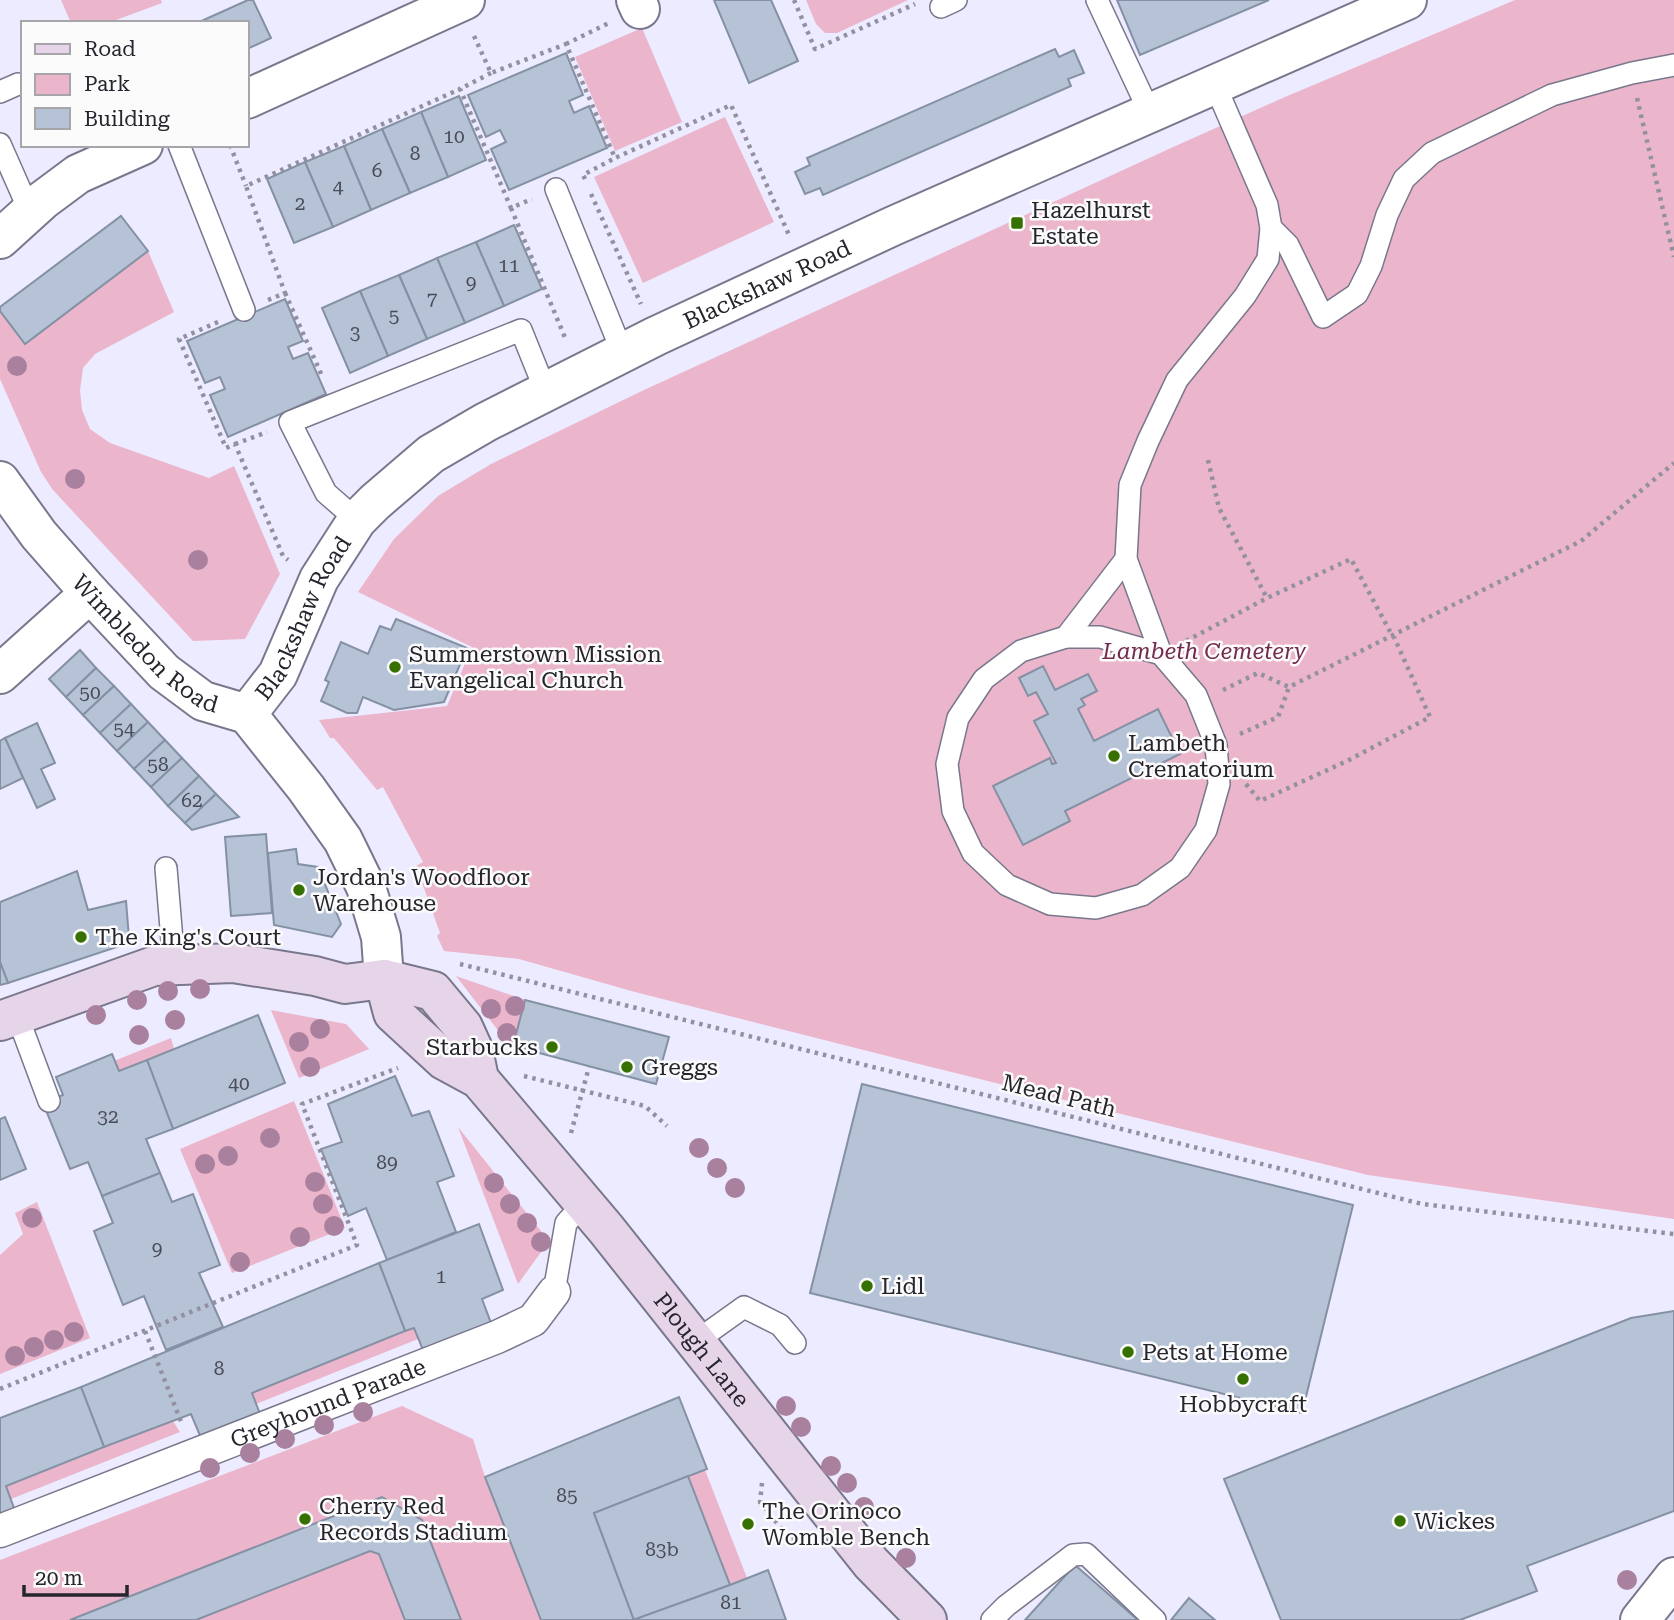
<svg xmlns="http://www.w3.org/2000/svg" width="1674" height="1620" viewBox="0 0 1674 1620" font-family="'Roboto Serif',serif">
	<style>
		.green { fill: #ebb5cb }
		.building { fill: #b6c3d7; stroke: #8491a4; stroke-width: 2 }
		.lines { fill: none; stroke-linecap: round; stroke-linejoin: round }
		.service-casing { stroke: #79778c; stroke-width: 24 }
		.pedestrian-casing { stroke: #79778c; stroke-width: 35 }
		.minor-casing { stroke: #79778c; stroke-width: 42 }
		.tertiary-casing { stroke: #79778c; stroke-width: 42 }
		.secondary-casing { stroke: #79778c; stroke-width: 42 }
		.path { stroke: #9391a0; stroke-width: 4.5; stroke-dasharray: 3.5 5; stroke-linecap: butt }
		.service { stroke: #fff; stroke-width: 21 }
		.pedestrian { stroke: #fff; stroke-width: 32 }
		.minor { stroke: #fff; stroke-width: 38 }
		.tertiary { stroke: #fff; stroke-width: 38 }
		.secondary { stroke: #e6d4e8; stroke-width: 38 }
		.tree { fill: #a9819e }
		.poi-dot { fill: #357000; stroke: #fbfbfb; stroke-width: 2.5 }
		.labels { text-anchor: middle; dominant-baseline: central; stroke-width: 5; stroke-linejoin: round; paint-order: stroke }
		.number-label { font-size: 19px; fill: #4a4c58 }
		.poi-label { font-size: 23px; fill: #26252e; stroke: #fbfbfb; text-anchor: start }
		.street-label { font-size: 23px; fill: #26252e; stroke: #fbfbfb }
		.park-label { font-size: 23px; font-style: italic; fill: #722b4e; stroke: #fbfbfb }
	</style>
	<rect width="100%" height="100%" fill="#edebff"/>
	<g class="green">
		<polygon points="61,0 161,0 162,3 108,23 71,23"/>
		<polygon points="806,0 908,0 837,33 825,33 816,24"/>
		<polygon points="1515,0 1674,0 1674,1219 1368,1175 915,1063 635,992 519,959 444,951 437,936 440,933 416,866 423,862 383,787 377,790 334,738 330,738 319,720 447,706 472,647 358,592 394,539 438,496 491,464 644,390 1171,148 1285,97"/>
		<polygon points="642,28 682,122 615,151 575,57"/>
		<polygon points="725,117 774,222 643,283 594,177"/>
		<polygon points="148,251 174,312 95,354 83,368 80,390 82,410 90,429 110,443 209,478 234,466 280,574 245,639 193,641 53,490 41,472 0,379 0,311 25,344"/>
		<polygon points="456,976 525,1000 513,1046 507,1042"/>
		<polygon points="271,1010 346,1024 369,1049 299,1078"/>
		<polygon points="171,1038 174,1049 119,1071 114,1061"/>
		<polygon points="294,1101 345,1228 232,1273 180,1149"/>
		<polygon points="458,1127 549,1241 518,1284"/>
		<polygon points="37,1202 90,1338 0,1374 0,1255 23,1234 15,1213"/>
		<polygon points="414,1328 418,1339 256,1404 252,1393"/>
		<polygon points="402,1406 473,1439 485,1477 541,1620 0,1620 0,1560"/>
		<polygon points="173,1421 180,1432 11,1499 6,1486"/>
		<polygon points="705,1470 747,1578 730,1585 689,1477"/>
	</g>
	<g class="building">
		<polygon points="248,0 253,0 271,38 247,49 247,23 197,23"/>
		<polygon points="714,0 771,0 798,61 749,83"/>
		<polygon points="1117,0 1269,0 1140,55"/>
		<polygon points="1055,49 1059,57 1074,50 1084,73 1068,79 1071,86 823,195 820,188 805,194 795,172 810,165 807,158"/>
		<polygon points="566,53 583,95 569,101 574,113 589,106 607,148 509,190 491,149 506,142 500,130 486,137 468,95"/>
		<polygon points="459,96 486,160 448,177 421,112"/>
		<polygon points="421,112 448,177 410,193 382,129"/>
		<polygon points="382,129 410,193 371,210 344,146"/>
		<polygon points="344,146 371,210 333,227 305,162"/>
		<polygon points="305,162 333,227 294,243 267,179"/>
		<polygon points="121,216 148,251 25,344 0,311 0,307"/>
		<polygon points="514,225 542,289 504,306 476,242"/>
		<polygon points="476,242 504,306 465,323 437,258"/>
		<polygon points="437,258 465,323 427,339 399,275"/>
		<polygon points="399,275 427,339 388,356 360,291"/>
		<polygon points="360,291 388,356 350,373 322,308"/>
		<polygon points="285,299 303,341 288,347 293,359 308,353 326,394 228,437 210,395 225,389 220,377 205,383 187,341"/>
		<polygon points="396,619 467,648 444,702 394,710 363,697 357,713 347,713 321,701 329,682 325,680 341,642 368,654 380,626 391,630"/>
		<polygon points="80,650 96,668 66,697 49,679"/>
		<polygon points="1043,666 1055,690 1088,674 1097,691 1081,699 1085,705 1078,709 1094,741 1158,709 1180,754 1065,811 1070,821 1023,845 993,786 1050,758 1052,764 1056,763 1034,721 1048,714 1036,692 1028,696 1019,678"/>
		<polygon points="96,668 114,686 83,715 66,697"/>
		<polygon points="114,686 131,704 100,733 83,715"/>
		<polygon points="131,704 148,722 117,751 100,733"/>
		<polygon points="148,722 165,740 134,769 117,751"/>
		<polygon points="37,723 55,763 41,769 55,799 37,808 5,738"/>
		<polygon points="5,738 23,778 0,789 0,741"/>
		<polygon points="165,740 182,758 151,787 134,769"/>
		<polygon points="182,758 199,776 168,806 151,787"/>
		<polygon points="199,776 216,794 185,823 168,806"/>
		<polygon points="216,794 239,817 192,830 185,823"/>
		<polygon points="266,834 272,913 231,916 225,837"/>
		<polygon points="296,849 298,864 318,867 341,924 332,937 274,925 268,853"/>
		<polygon points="77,871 88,910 126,901 129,938 126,944 8,983 0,962 0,902"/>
		<polygon points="0,962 8,983 0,985"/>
		<polygon points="525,1000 669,1037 656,1084 513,1046"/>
		<polygon points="258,1015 285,1083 173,1129 147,1060"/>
		<polygon points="112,1054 119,1071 147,1060 173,1129 146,1139 160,1173 102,1196 88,1162 70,1169 43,1103 63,1095 56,1077"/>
		<polygon points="395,1076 412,1116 429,1111 454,1176 437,1182 456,1232 387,1260 366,1208 348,1216 321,1149 342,1142 328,1104"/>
		<polygon points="862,1084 1353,1205 1302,1413 810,1293"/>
		<polygon points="5,1117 26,1169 0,1180 0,1119"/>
		<polygon points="160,1173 172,1202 193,1194 220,1265 199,1273 223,1327 166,1350 144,1296 123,1305 94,1231 113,1223 102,1196"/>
		<polygon points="479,1224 503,1290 482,1299 491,1323 423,1350 414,1328 405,1331 379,1263"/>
		<polygon points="379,1263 405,1331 252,1393 260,1414 201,1438 191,1414 104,1447 81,1387"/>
		<polygon points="1674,1311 1674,1511 1527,1566 1537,1591 1460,1620 1281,1620 1224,1479 1631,1318"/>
		<polygon points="81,1387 104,1447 6,1486 15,1511 0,1517 0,1418"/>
		<polygon points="679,1397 707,1469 594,1513 634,1620 541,1620 485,1477"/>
		<polygon points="688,1476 730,1585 634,1620 594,1513"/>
		<polygon points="382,1497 422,1520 461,1620 405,1620 379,1554 370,1551 196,1620 70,1620"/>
		<polygon points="1075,1565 1138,1620 1025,1620"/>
		<polygon points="768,1570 786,1620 633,1620 730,1585"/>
		<polygon points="1189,1598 1215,1620 1171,1620"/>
	</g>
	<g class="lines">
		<defs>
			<g id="service">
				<polyline points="1097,0 1150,113"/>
				<polyline points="941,7 956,0"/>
				<polyline points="0,92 18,84"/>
				<polyline points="0,144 30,212"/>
				<polyline points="179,145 244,310"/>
				<polyline points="556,189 623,354"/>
				<polyline points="1271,228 1288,245 1323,317 1357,294 1371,266 1387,215 1404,179 1432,153 1552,95 1632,73 1674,65"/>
				<polyline points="357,520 326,493 290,422 521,330 546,392"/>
				<polygon points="1066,637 1100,637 1161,654 1196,695 1216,745 1219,784 1206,830 1180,868 1142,895 1096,908 1050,904 1007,885 973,853 953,811 947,764 958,718 984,679 1021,651"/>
				<polyline points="1066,637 1126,559"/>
				<polyline points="1161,654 1126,559 1130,485 1148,441 1177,380 1245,296 1268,259 1271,228 1267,205 1215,85"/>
				<polyline points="166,868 174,965"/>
				<polyline points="17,1015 49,1101"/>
				<polyline points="554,1292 566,1223 584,1203"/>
				<polyline points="695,1342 744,1307 780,1325 795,1343"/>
				<polyline points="992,1620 1006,1606 1073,1555 1086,1554 1155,1620"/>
			</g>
			<g id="pedestrian">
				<path id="s1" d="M0,1531l497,-194 36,-17 21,-28"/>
			</g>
			<g id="minor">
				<polyline points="636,0 640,9"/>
				<polyline points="247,99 465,0"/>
				<polyline points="0,239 43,200 78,174 143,145"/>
				<polyline points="0,674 90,593"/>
				<polyline points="1640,1620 1674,1577"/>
			</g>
			<g id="tertiary">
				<path id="s2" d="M0,481l39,54 51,58 74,79 39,29 44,13 59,74 37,52 23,47 15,50 3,42"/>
				<path id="s3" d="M247,714l31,-40 41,-95 38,-59 18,-18 56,-48 55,-32 170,-86 237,-110 514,-226"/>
			</g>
			<g id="secondary">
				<path id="s4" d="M384,979l9,34 51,47 35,19 127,150 265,334 56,57"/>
				<polyline points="0,1021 154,966 233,963 315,976 345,984 384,979 433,991 463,1027 473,1049 479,1079"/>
			</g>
		</defs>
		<use href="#service" class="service-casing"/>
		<use href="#pedestrian" class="pedestrian-casing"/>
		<use href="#minor" class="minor-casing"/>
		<use href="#tertiary" class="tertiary-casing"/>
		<use href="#secondary" class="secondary-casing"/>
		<g class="path">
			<polyline points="794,0 815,49 915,4"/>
			<polyline points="474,36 491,73 566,44 615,158 731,105 789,235"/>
			<polyline points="566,44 609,23"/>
			<polyline points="491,73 460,89 511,208 532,199"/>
			<polyline points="1637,98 1674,257"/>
			<polyline points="230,145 246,186"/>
			<polyline points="585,179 583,175 615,158"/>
			<polyline points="591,194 641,304"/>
			<polyline points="511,208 566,340"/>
			<polyline points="285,293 323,378"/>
			<polyline points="268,300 285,293 246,186 460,89"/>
			<polyline points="218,322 179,339 226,448 235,444 283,556 288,560"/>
			<polyline points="235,444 267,432"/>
			<polyline points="1208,460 1219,508 1267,598"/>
			<polyline points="1186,641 1267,598 1351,559 1393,637"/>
			<polyline points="1223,690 1258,673 1289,687 1581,541 1674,463"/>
			<polyline points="1240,734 1278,717 1289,687"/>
			<polyline points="1246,784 1260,801 1347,761 1430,717 1394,637"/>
			<polyline points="460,964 1422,1204 1674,1234"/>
			<polyline points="524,1076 645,1106 667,1126"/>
			<polyline points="571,1133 589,1067"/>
			<polyline points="145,1331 182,1424"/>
			<polyline points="0,1389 357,1245 302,1104 398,1068"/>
			<polyline points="762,1483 760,1502 789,1538 807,1540"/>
		</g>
		<use href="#service" class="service"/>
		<use href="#pedestrian" class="pedestrian"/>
		<use href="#minor" class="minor"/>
		<use href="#tertiary" class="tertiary"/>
		<use href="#secondary" class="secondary"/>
	</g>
	<g class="tree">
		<circle cx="17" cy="366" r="10"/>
		<circle cx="75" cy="479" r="10"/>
		<circle cx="198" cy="560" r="10"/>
		<circle cx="200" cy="989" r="10"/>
		<circle cx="168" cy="991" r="10"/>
		<circle cx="137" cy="1000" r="10"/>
		<circle cx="515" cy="1006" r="10"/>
		<circle cx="491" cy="1009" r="10"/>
		<circle cx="96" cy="1015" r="10"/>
		<circle cx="175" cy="1020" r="10"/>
		<circle cx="320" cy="1029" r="10"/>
		<circle cx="507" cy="1033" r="10"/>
		<circle cx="139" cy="1035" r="10"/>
		<circle cx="299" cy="1042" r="10"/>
		<circle cx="310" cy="1067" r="10"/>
		<circle cx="270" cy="1138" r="10"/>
		<circle cx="699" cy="1148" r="10"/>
		<circle cx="228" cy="1156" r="10"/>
		<circle cx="205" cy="1164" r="10"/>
		<circle cx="717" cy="1168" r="10"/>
		<circle cx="315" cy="1182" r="10"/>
		<circle cx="494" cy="1183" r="10"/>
		<circle cx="735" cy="1188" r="10"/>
		<circle cx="323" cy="1204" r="10"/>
		<circle cx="510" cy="1204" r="10"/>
		<circle cx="32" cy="1218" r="10"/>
		<circle cx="527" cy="1223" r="10"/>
		<circle cx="334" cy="1226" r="10"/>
		<circle cx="300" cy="1237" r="10"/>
		<circle cx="541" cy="1242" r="10"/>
		<circle cx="240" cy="1262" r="10"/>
		<circle cx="74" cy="1332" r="10"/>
		<circle cx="54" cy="1340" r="10"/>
		<circle cx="34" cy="1347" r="10"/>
		<circle cx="15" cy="1356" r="10"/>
		<circle cx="786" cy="1406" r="10"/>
		<circle cx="363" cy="1412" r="10"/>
		<circle cx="324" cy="1425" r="10"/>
		<circle cx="801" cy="1427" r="10"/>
		<circle cx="285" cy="1439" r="10"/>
		<circle cx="250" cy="1453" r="10"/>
		<circle cx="831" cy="1466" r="10"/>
		<circle cx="210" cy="1468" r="10"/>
		<circle cx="847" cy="1483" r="10"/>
		<circle cx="864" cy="1507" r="10"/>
		<circle cx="906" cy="1558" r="10"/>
		<circle cx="1627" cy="1580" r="10"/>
	</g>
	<g class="poi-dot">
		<rect x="1010" y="216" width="14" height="14" rx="3.5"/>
		<circle cx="395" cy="667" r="7"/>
		<circle cx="1114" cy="756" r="7"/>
		<circle cx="299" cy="890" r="7"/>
		<circle cx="81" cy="937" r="7"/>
		<circle cx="552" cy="1047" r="7"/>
		<circle cx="627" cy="1067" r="7"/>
		<circle cx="867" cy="1286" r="7"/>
		<circle cx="1128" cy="1352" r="7"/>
		<circle cx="1243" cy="1379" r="7"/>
		<circle cx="305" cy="1519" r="7"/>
		<circle cx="1400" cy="1521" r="7"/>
		<circle cx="748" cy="1524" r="7"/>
	</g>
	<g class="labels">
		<g class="number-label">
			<text x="454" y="136">10</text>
			<text x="415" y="153">8</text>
			<text x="377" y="170">6</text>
			<text x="338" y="186">4</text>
			<text x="300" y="203">2</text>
			<text x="509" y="265">11</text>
			<text x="471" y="282">9</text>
			<text x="432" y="299">7</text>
			<text x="394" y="315">5</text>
			<text x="355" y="332">3</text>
			<text x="90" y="692">50</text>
			<text x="124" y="728">54</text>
			<text x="158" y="764">58</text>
			<text x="192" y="800">62</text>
			<text x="239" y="1083">40</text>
			<text x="108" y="1116">32</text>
			<text x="387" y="1162">89</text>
			<text x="157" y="1248">9</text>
			<text x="441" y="1276">1</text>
			<text x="219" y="1368">8</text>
			<text x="567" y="1495">85</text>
			<text x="662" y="1549">83b</text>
			<text x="731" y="1602">81</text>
		</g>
		<g class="poi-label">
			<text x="1031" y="210">Hazelhurst<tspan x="1031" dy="26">Estate</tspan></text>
			<text x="409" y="654">Summerstown Mission<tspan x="409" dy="26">Evangelical Church</tspan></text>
			<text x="1128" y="743">Lambeth<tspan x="1128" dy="26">Crematorium</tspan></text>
			<text x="313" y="877">Jordan's Woodfloor<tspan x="313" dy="26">Warehouse</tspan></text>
			<text x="95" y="937">The King's Court</text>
			<text x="538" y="1047" text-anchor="end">Starbucks</text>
			<text x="641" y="1067">Greggs</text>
			<text x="881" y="1286">Lidl</text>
			<text x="1142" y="1352">Pets at Home</text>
			<text x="1243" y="1404" text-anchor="middle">Hobbycraft</text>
			<text x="319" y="1506">Cherry Red<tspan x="319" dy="26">Records Stadium</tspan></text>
			<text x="762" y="1511">The Orinoco<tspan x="762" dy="26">Womble Bench</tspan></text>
			<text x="1414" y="1521">Wickes</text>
		</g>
		<g class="street-label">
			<text stroke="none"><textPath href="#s3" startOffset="700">Blackshaw Road</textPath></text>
			<text stroke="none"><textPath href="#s3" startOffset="112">Blackshaw Road</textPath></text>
			<text stroke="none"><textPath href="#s2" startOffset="220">Wimbledon Road</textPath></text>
			<text transform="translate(1059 1096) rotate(14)">Mead Path</text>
			<text stroke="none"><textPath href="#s4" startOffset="495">Plough Lane</textPath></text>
			<text stroke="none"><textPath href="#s1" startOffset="352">Greyhound Parade</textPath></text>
		</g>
		<g class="park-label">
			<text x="1204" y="651">Lambeth Cemetery</text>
		</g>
	</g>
	<rect x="21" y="21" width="228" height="126" fill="#fbfbfb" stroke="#a6a5a9" stroke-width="2"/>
	<rect x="35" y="44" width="35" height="10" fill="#e6d4e8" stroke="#a6a5a9" stroke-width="2"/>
	<text x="84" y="56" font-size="21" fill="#26252e">Road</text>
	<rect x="35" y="74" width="35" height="21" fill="#ebb5cb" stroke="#a6a5a9" stroke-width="2"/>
	<text x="84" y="91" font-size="21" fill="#26252e">Park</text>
	<rect x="35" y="108" width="35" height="21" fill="#b6c3d7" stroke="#a6a5a9" stroke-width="2"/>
	<text x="84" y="126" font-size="21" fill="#26252e">Building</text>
	<path d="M24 1585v10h103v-10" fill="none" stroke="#26252e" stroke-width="3.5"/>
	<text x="35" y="1585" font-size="21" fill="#26252e" stroke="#fbfbfb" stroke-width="5" paint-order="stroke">20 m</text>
</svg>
